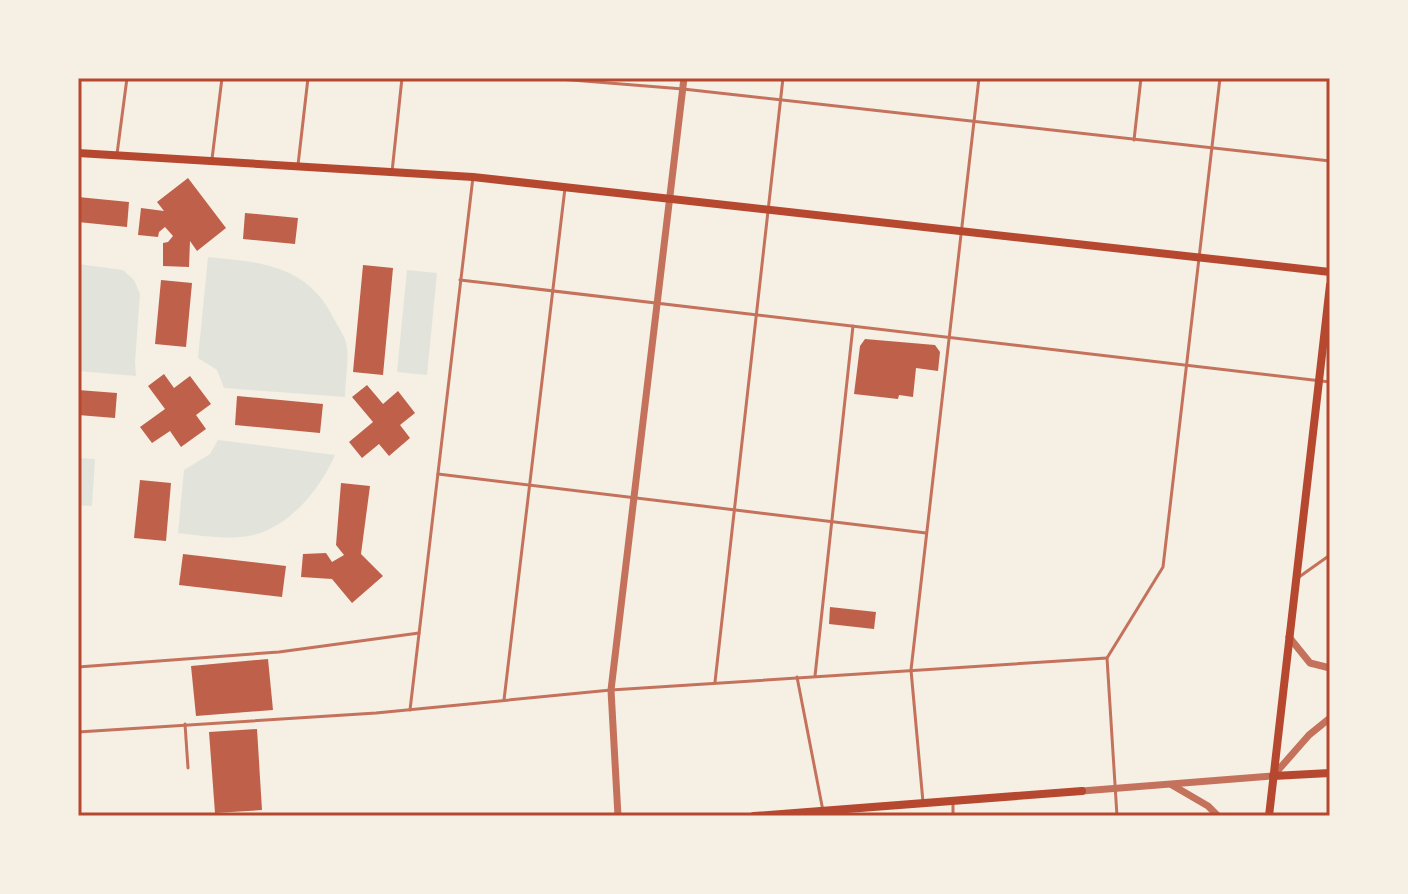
<svg xmlns="http://www.w3.org/2000/svg" width="1408" height="894" viewBox="0 0 1408 894" font-family="'Work Sans',sans-serif">
	<style>
		.green { fill: #e2e4dc }
		.building { fill: #bf614a }
		.lines { fill: none; stroke-linecap: round; stroke-linejoin: round }
		.service { stroke: #c5725c; stroke-width: 3 }
		.tertiary { stroke: #c5725c; stroke-width: 7 }
		.secondary { stroke: #b5482f; stroke-width: 8 }
		.neatline { fill: none; stroke: #b5482f; stroke-width: 3 }
	</style>
	<rect width="100%" height="100%" fill="#f6efe4"/>
	<g class="green">
		<path d="M208,257c53,5 100,8 126,62 5,9 12,19 13,28 2,16 -2,34 -2,50l-121,-9 -7,-18 -19,-12z"/>
		<polygon points="78,264 123,270 134,280 140,294 135,362 136,376 78,371"/>
		<polygon points="407,270 437,273 427,375 397,372"/>
		<path d="M218,440l117,15c-16,37 -51,79 -94,82 -21,2 -43,-2 -63,-4l6,-63 26,-16z"/>
		<polygon points="78,458 95,459 92,506 78,505"/>
	</g>
	<g class="building">
		<polygon points="188,178 226,228 197,251 190,241 189,267 163,266 163,243 168,242 173,236 165,227 159,232 158,237 138,235 141,208 164,211 157,202"/>
		<polygon points="78,197 129,202 127,227 78,222"/>
		<polygon points="245,213 298,218 295,244 243,239"/>
		<polygon points="363,265 393,268 383,375 353,372"/>
		<polygon points="161,280 192,283 186,347 155,344"/>
		<polygon points="865,339 935,345 940,352 938,371 916,368 913,397 899,395 898,399 854,394 860,346"/>
		<polygon points="164,374 174,388 190,376 211,404 196,415 206,429 181,447 170,431 152,443 140,427 165,409 148,386"/>
		<polygon points="367,385 383,404 398,391 415,413 400,425 410,438 389,456 379,444 362,458 349,442 373,422 352,397"/>
		<polygon points="78,390 117,393 115,418 78,415"/>
		<polygon points="237,396 323,404 320,433 235,425"/>
		<polygon points="140,480 171,483 166,541 134,538"/>
		<polygon points="341,483 370,486 361,554 383,576 352,603 332,579 301,577 303,554 326,553 332,562 344,555 336,545"/>
		<polygon points="183,554 286,566 282,597 179,585"/>
		<polygon points="830,607 876,612 874,629 829,624"/>
		<polygon points="268,659 273,710 196,716 191,666"/>
		<polygon points="257,729 262,810 215,813 209,732"/>
	</g>
	<g class="lines">
		<g class="service">
			<polyline points="547,78 683,89 1330,161"/>
			<polyline points="1134,140 1141,78"/>
			<polyline points="117,154 127,78"/>
			<polyline points="212,159 222,78"/>
			<polyline points="298,165 308,78"/>
			<polyline points="392,172 402,78"/>
			<polyline points="460,280 1330,382"/>
			<polyline points="438,474 926,533"/>
			<polyline points="1299,577 1330,555"/>
			<polyline points="78,667 279,652 419,633"/>
			<polyline points="815,676 853,326"/>
			<polyline points="797,677 824,816"/>
			<polyline points="715,682 783,78"/>
			<polyline points="504,700 565,188"/>
			<polyline points="410,710 473,177"/>
			<polyline points="185,724 188,768"/>
			<polyline points="78,732 376,713 611,690 1107,658"/>
			<polyline points="923,802 911,670 979,78"/>
			<polyline points="953,804 953,816"/>
			<polyline points="1117,816 1107,658 1163,567 1220,78"/>
		</g>
		<g class="tertiary">
			<polyline points="1289,637 1310,663 1330,668"/>
			<polyline points="1172,785 1208,806 1218,816"/>
			<polyline points="1082,791 1273,776 1309,735 1330,718"/>
			<polyline points="618,816 611,690 684,78"/>
		</g>
		<g class="secondary">
			<polyline points="78,153 473,177 1330,272"/>
			<polyline points="1273,776 1330,773"/>
			<polyline points="754,816 1082,791"/>
			<polyline points="1269,816 1330,285"/>
		</g>
	</g>
	<rect width="1408" height="894" fill="none" stroke="#f6efe4" stroke-width="160"/>
	<rect x="80" y="80" width="1248" height="734" class="neatline"/>
</svg>
